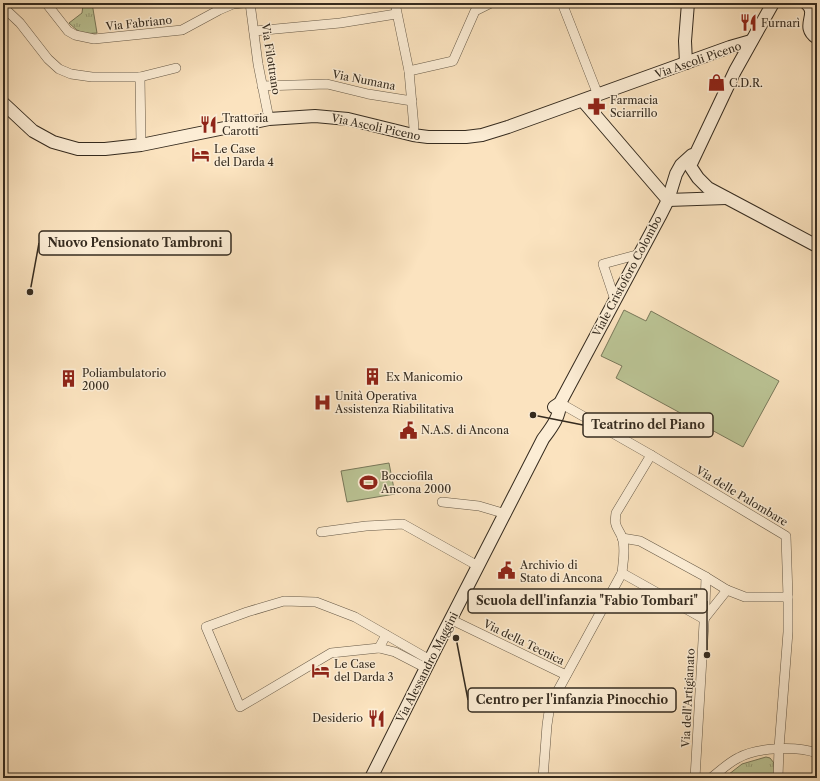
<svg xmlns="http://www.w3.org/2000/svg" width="820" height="781" viewBox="0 0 820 781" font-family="'Libre Caslon Text',serif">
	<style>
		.park { fill: url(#park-tufts); stroke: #78785a }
		.pitch { fill: #bbc495; stroke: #78785a }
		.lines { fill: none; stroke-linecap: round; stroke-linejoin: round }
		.street-casing { stroke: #665947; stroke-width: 10 }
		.secondary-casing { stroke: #352b1f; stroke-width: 14 }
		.street { stroke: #fcedd5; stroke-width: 9 }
		.secondary { stroke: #fcedd5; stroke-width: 12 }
		.labels { text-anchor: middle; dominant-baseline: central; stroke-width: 3; stroke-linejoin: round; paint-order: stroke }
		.street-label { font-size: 11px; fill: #352b1f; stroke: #fcedd5 }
		.poi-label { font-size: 11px; fill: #352b1f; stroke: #fcedd5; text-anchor: start }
		.leader { fill: none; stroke: #352b1f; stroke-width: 1.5 }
		.callout-dot { fill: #352b1f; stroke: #fcedd5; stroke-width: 1.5 }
		.callout { fill: #fcedd5; stroke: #352b1f; stroke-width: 1.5 }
		.callout-label { font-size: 12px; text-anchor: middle; font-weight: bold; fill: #352b1f }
	</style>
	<defs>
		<pattern id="park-tufts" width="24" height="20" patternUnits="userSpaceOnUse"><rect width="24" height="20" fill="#bbc495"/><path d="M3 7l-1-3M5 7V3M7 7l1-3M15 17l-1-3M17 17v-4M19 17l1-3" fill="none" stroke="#999f79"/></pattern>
	</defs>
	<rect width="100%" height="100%" fill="#fbe3bf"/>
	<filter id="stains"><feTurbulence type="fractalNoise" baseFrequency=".005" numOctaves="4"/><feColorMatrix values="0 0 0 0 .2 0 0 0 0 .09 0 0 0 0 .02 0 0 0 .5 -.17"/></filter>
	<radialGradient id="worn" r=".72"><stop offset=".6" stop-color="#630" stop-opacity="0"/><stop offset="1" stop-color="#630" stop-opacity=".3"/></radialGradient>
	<g class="park">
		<path d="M81,3h11l5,30c-16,1 -16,1 -28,-10l13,-10 1,-8z"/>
		<polygon points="766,757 770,758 774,763 774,778 724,778 742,764"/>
	</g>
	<g class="pitch">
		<polygon points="624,310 646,321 651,311 779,381 743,447 616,378 622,366 601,356"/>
		<polygon points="389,463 395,494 347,502 341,471"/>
	</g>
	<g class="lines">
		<defs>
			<g id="street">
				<polyline points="46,3 68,31 75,35 94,39 182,30 219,10 233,4 243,3"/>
				<polyline points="250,3 258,64 269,119"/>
				<polyline points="395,3 409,71 414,128"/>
				<polyline points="562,3 598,95"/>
				<polyline points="3,7 20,23 48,59 59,69 71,74 92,77 140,77 176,68"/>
				<polyline points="254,31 340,23 396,14"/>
				<polyline points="409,71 453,61 475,11 491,3"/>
				<polyline points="140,77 141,145"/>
				<polyline points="262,86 327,84 368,94 412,101"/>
				<polyline points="615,300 603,264 640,254"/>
				<polyline points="560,403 651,455 786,536 788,597 788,632 779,748 778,778"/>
				<polyline points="442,502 479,506 506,514"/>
				<polyline points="321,532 366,526 403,524 478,566"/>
				<polyline points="622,538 640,541 706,577 705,606 695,778"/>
				<polyline points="622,573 704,619 727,590 745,597 788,597"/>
				<polyline points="706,577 727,590"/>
				<polyline points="450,619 566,675"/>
				<polyline points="386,635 379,648 395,652 426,668"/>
				<polyline points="379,648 331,653 240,707 206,627 247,612 284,601 316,602 355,617 430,660"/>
				<path d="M543,778l4,-53 3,-20 72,-132c1,-12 4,-24 0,-36 -5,-11 -8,-10 -6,-24l35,-58"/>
				<path d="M711,778c9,-7 17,-15 27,-20 19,-11 59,-12 79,-5"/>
			</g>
			<g id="secondary">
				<polyline points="773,3 735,71 690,166 698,178 708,188 817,246"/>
				<path d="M806,3c14,11 -7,23 11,35"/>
				<polyline points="686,63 685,41 688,3"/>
				<polyline points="583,101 668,200"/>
				<polyline points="3,103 33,131 53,142 78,149 105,149 141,145 269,119 315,116 348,119 413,135 428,137 466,137 482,135 508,127 730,47 751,41"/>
				<polyline points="668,200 726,198"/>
				<polyline points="554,407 560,403 660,216 668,200 676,174 681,165 692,155"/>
				<path d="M371,778l65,-130 107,-209c8,-11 17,-22 17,-36"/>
			</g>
		</defs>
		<use href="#street" class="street-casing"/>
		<use href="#secondary" class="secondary-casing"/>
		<use href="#street" class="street"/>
		<use href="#secondary" class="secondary"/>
	</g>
	<defs>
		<symbol id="restaurant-bare" viewBox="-9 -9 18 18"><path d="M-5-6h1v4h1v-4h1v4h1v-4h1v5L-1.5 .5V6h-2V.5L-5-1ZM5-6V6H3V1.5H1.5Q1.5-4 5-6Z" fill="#8f2418" stroke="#fcedd5" stroke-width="2.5" paint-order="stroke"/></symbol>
		<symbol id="shop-bare" viewBox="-9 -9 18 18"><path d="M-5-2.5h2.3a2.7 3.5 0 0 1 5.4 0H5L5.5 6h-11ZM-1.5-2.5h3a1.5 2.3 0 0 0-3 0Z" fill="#8f2418" stroke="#fcedd5" stroke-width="2.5" paint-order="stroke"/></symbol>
		<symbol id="pharmacy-bare" viewBox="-9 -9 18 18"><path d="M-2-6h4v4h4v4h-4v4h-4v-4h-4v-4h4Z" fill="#8f2418" stroke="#fcedd5" stroke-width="2.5" paint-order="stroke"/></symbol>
		<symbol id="hotel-bare" viewBox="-9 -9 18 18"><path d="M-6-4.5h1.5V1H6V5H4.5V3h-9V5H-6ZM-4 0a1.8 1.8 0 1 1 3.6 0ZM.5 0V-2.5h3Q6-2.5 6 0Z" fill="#8f2418" stroke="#fcedd5" stroke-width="2.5" paint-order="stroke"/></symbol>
		<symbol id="building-bare" viewBox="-9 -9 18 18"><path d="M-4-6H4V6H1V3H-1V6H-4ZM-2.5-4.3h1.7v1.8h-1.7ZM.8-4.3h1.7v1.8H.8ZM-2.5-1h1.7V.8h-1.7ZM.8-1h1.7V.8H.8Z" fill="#8f2418" stroke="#fcedd5" stroke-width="2.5" paint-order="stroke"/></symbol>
		<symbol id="hospital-bare" viewBox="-9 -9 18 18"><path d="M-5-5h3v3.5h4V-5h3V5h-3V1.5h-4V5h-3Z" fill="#8f2418" stroke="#fcedd5" stroke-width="2.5" paint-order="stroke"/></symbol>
		<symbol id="civic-bare" viewBox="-9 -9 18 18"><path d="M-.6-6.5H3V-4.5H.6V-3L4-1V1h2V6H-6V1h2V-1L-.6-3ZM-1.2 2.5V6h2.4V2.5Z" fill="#8f2418" stroke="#fcedd5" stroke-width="2.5" paint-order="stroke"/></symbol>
		<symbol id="stadium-bare" viewBox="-9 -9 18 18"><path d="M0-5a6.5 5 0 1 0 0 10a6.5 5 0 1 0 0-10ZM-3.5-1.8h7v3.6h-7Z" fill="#8f2418" stroke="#fcedd5" stroke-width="2.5" paint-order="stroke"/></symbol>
	</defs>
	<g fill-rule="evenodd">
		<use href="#restaurant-bare" x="736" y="10" width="25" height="25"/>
		<use href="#shop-bare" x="704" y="70" width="25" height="25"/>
		<use href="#pharmacy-bare" x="584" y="94" width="25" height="25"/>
		<use href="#restaurant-bare" x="196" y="112" width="25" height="25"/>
		<use href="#hotel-bare" x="188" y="142" width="25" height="25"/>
		<use href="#building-bare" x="360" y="364" width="25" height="25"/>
		<use href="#building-bare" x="56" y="366" width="25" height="25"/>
		<use href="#hospital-bare" x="310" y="390" width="25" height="25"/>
		<use href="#civic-bare" x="396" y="418" width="25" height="25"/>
		<use href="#stadium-bare" x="356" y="470" width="25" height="25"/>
		<use href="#civic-bare" x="494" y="558" width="25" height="25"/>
		<use href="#hotel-bare" x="308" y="658" width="25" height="25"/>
		<use href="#restaurant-bare" x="364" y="706" width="25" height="25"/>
	</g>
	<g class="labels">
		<g class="street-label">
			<text transform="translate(139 23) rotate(-6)">Via Fabriano</text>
			<text transform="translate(271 59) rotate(81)">Via Filottrano</text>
			<text transform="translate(698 60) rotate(-19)">Via Ascoli Piceno</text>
			<text transform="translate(364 80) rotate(11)">Via Numana</text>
			<text transform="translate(376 127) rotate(12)">Via Ascoli Piceno</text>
			<text transform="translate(627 276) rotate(-62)">Viale Cristoforo Colombo</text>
			<text transform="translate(742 496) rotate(31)">Via delle Palombare</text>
			<text transform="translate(524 642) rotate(26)">Via della Tecnica</text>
			<text transform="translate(427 667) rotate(-63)">Via Alessandro Maggini</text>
			<text transform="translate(688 698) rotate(-87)">Via dell'Artigianato</text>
		</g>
		<g class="poi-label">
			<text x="761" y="23">Furnarì</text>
			<text x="729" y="83">C.D.R.</text>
			<text x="610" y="100">Farmacia<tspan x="610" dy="13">Sciarrillo</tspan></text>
			<text x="222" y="118">Trattoria<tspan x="222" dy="13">Carotti</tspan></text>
			<text x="214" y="149">Le Case<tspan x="214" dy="13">del Darda 4</tspan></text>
			<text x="82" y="373">Poliambulatorio<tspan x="82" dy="13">2000</tspan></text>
			<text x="386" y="377">Ex Manicomio</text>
			<text x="335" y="396">Unità Operativa<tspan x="335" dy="13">Assistenza Riabilitativa</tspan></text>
			<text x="421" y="430">N.A.S. di Ancona</text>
			<text x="381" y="476">Bocciofila<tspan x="381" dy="13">Ancona 2000</tspan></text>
			<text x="520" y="565">Archivio di<tspan x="520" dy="13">Stato di Ancona</tspan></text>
			<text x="334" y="664">Le Case<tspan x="334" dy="13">del Darda 3</tspan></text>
			<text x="363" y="718" text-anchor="end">Desiderio</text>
		</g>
	</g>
	<path class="leader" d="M30 292L39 243M533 415L583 425M707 655L707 601M456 638L468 700"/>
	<g class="callout-dot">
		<circle cx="30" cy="292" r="4"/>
		<circle cx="533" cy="415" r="4"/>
		<circle cx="707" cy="655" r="4"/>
		<circle cx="456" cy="638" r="4"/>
	</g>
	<g class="callout">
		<rect x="39" y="231" width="192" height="24" rx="4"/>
		<rect x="583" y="413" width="130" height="24" rx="4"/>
		<rect x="468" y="589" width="239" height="24" rx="4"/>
		<rect x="468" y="688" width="208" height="24" rx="4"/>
	</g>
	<g class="callout-label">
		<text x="135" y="247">Nuovo Pensionato Tambroni</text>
		<text x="648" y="429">Teatrino del Piano</text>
		<text x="587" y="605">Scuola dell'infanzia "Fabio Tombari"</text>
		<text x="572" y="704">Centro per l'infanzia Pinocchio</text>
	</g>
	<rect width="820" height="781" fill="none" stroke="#fbe3bf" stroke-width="16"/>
	<rect x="4" y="4" width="812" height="773" fill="none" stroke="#352b1f" stroke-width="2"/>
	<rect x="8" y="8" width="804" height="765" fill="none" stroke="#352b1f"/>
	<rect width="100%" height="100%" filter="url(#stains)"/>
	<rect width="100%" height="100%" fill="url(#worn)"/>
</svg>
